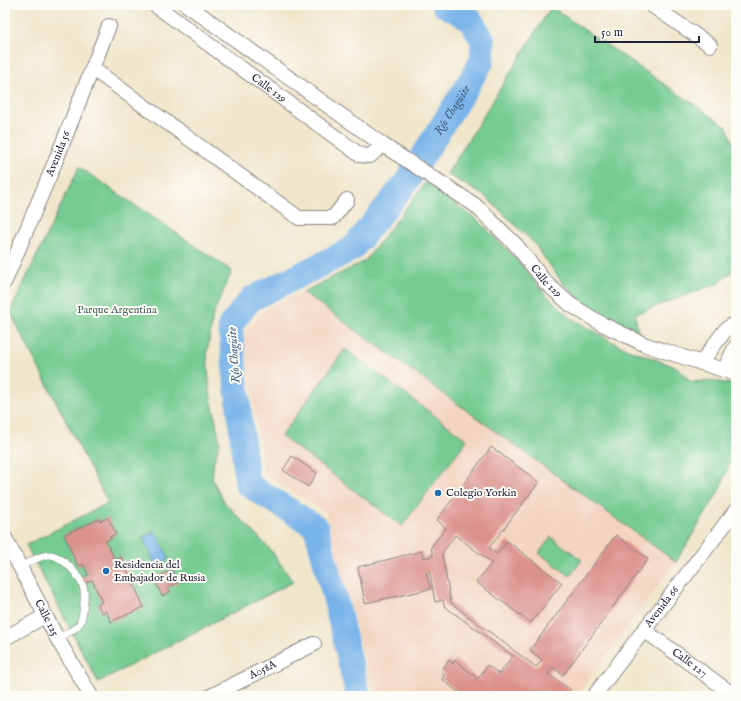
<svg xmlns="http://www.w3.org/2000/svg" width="741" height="701" viewBox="0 0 741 701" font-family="'IM FELL English',serif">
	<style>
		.built { fill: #f3d4bf }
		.green { fill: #75cb90; stroke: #4c7666; fill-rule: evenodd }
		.water { fill: #78b3e9; stroke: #4d6a92 }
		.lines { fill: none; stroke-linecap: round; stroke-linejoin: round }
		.river { stroke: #78b3e9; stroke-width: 25 }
		.building { fill: #db928c }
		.lane-casing { stroke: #898483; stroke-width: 8 }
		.street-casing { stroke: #898483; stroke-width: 16 }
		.lane { stroke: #fff; stroke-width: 7 }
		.street { stroke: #fff; stroke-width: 14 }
		.poi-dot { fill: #1f6fb2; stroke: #fdfcf7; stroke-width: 1.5 }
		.labels { text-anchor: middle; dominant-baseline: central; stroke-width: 4; stroke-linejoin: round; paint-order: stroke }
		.street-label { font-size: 11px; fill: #22223b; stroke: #fdfcf7 }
		.park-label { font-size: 11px; fill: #3f5d59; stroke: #fdfcf7 }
		.poi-label { font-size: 11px; fill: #22223b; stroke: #fdfcf7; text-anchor: start }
		.water-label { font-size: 12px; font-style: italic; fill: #445c81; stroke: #fdfcf7 }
	</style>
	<rect width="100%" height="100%" fill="#fdfcf7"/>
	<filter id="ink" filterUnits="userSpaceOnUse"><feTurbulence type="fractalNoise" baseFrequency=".025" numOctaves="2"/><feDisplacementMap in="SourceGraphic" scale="8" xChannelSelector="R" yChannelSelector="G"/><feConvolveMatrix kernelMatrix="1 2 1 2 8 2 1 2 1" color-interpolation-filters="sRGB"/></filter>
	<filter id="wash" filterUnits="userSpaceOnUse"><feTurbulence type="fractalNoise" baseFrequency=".012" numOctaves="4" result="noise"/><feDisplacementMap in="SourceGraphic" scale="16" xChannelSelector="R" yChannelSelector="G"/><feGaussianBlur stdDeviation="0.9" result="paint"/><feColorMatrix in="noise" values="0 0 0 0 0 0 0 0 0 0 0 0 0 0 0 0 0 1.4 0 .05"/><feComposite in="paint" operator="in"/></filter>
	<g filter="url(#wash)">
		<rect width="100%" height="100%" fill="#f0e6cb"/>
		<polygon class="built" points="303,292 676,562 582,688 577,696 376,696 371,684 326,512 264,474 244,335 260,313 275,304"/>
		<g class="green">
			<polygon points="551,7 727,127 736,150 736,268 719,283 635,314 638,332 585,305 563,284 534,243 486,197 447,174"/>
			<path d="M79,167l153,104 -19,44 -6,38 3,40 10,49 -6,18 -2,19 13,24 45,46 23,33 -195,100 -72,-137 82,-42 -98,-191zM108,518l8,16 -6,3 1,2 -5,2 9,19 6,-3 -15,54 -4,1 -4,-7 4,-3 -10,-22 -12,6 -3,-6 11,-5 -5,-11 -5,2 -14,-31 35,-16 1,2z"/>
			<polygon points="426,182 480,222 519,262 545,294 571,318 620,346 678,368 691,382 714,381 736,385 736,457 731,461 718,493 676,562 303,292 365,261"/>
			<polygon points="345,349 467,440 402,526 281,436"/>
			<polygon points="551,537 582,560 570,576 539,553"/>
		</g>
		<polygon class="water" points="155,531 169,559 156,565 143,538"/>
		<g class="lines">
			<path class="river" id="s1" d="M358,696l-21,-90 -21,-79 -69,-43 -17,-159 21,-26 101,-50 53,-65 62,-98 15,-25 1,-21 -14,-22 -25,-13"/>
		</g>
		<g id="blocks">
			<g class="building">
				<polygon points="491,447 539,482 489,548 497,554 507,541 562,583 531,623 476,582 492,563 455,535 442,554 451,603 536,667 542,660 530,650 616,535 648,559 563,675 552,667 548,674 571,690 567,696 463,696 442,679 445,675 441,672 449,660 453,664 455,660 478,679 487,665 499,674 513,656 444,606 443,600 435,602 430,573 426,573 431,589 365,603 358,567 422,551 423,558 433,556 431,547 446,528 437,520"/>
				<polygon points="292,456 317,473 308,487 283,470"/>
				<polygon points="108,518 116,534 110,537 111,539 106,541 115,560 121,557 144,607 111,622 106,611 102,613 98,605 102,602 92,580 80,586 77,580 88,575 83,564 78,566 64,535 99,519 100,521"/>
				<polygon points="172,570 178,583 168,587 170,592 162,596 154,578"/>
			</g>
		</g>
	</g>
	<g filter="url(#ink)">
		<use href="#blocks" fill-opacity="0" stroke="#898483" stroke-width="1"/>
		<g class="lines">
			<defs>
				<path id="lane" d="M20,567c8,-4 22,-13 31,-12 13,2 31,23 33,35 1,7 -1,28 -4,33 -5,8 -16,11 -23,15"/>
				<g id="street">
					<path id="s2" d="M155,5l205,150 10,1 13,-11"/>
					<path id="s3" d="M187,5l196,140 92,60 41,40 30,38 25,22 31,19 44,21 90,29"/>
					<polyline points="651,5 710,45"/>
					<polyline points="93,69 299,218 333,218 347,200"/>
					<path id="s4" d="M5,281l51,-121 53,-134"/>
					<polyline points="701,363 726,329 736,323"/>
					<polyline points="724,370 736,346"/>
					<path id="s5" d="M5,538l52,100 34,58"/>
					<path id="s6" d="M644,630l91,66"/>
					<polyline points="5,638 45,616"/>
					<path id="s7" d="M211,696l103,-52"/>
					<path id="s8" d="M594,696l50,-66 92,-120"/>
				</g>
			</defs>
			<use href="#lane" class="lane-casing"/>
			<use href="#street" class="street-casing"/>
			<use href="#lane" class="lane"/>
			<use href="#street" class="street"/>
		</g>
	</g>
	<g class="poi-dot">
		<circle cx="438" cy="493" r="4"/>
		<circle cx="106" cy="571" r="4"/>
	</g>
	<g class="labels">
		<g class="street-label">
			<text stroke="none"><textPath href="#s2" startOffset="141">Calle 129</textPath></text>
			<text stroke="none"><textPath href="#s4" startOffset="138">Avenida 56</textPath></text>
			<text stroke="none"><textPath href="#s3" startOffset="455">Calle 129</textPath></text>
			<text stroke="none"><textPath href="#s8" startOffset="112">Avenida 66</textPath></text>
			<text stroke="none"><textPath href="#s5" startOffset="90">Calle 125</textPath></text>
			<text stroke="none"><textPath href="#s6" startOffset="56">Calle 127</textPath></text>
			<text stroke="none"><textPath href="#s7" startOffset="58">A058A</textPath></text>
		</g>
		<g class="park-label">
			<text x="117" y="310">Parque Argentina</text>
		</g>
		<g class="poi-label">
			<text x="446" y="493">Colegio Yorkin</text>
			<text x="114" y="565">Residencia del<tspan x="114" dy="13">Embajador de Rusia</tspan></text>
		</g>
		<g class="water-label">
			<text stroke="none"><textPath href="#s1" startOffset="733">Río Chagüite</textPath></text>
			<text transform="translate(234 355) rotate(-94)">Río Chagüite</text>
		</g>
	</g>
	<rect width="741" height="701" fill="none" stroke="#fdfcf7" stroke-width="20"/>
	<path d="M595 36v6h104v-6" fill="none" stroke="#22223b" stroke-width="2"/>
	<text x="601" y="36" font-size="12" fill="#22223b" stroke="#fdfcf7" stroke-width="3" paint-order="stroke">50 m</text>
</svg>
